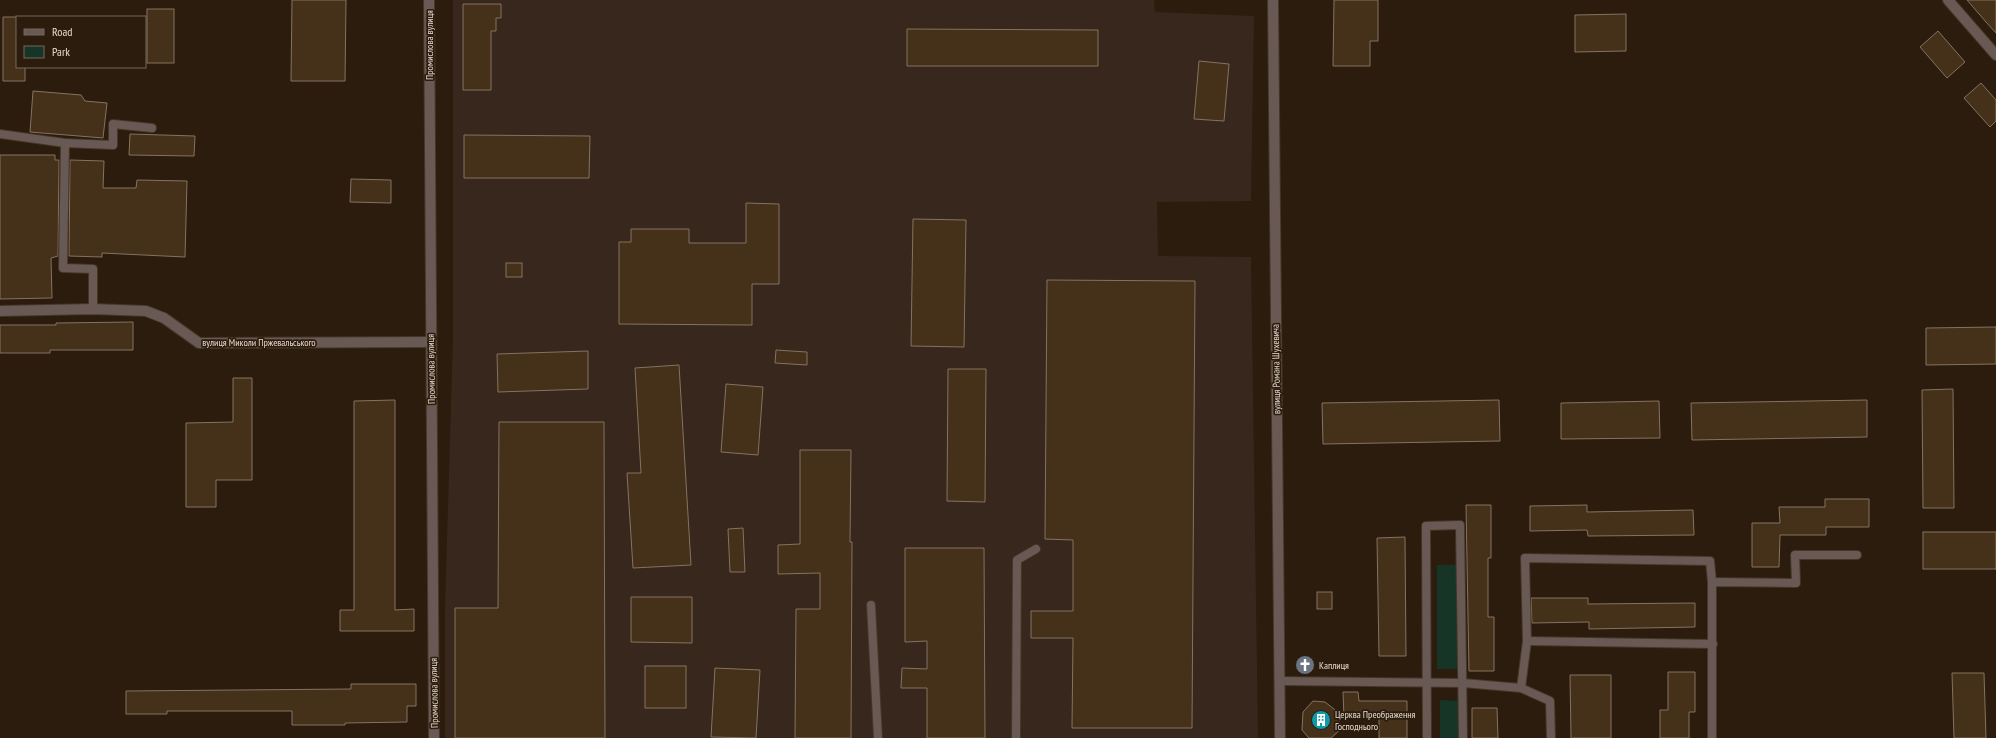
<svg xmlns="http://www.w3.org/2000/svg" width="1996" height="738" viewBox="0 0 1996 738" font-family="'PT Sans Narrow',sans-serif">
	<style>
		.industrial { fill: #37271d }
		.green { fill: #163526 }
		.building { fill: #453019; stroke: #857361 }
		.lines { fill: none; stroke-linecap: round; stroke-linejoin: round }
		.lane-casing { stroke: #453728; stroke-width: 10 }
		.street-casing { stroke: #453728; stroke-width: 12 }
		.lane { stroke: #685955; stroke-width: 8 }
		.street { stroke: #685955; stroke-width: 10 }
		.labels { text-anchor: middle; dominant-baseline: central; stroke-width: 3.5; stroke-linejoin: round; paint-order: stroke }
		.street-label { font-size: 10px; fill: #e5dad0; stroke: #2b1c0d }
		.poi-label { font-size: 10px; fill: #e5dad0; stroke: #2b1c0d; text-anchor: start }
	</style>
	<rect width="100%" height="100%" fill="#2b1c0d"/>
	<polygon class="industrial" points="453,0 1154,0 1155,12 1254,16 1251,201 1157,202 1158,256 1251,257 1258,738 445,738 445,608 453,337"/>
	<g class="green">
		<polygon points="1437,565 1459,565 1458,669 1437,669"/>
		<polygon points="1440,700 1459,701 1460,738 1440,738"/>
	</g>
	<g class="building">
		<polygon points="292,0 346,0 345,81 291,81"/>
		<polygon points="1334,0 1378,0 1378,41 1370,41 1370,66 1333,66"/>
		<polygon points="1967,0 1996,0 1996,33 1986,22"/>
		<polygon points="463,4 501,4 501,18 496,18 496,31 491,31 491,90 463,90"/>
		<rect x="147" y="9" width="27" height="54"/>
		<polygon points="1626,14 1626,51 1575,52 1575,15"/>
		<polygon points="3,17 17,17 17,67 25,67 25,81 3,81"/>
		<polygon points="907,29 1098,30 1098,66 907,66"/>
		<polygon points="1938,31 1965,62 1947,78 1920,47"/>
		<polygon points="1199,61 1229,64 1224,121 1194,119"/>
		<polygon points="1981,83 1996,100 1996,121 1990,127 1964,98"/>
		<polygon points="33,91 81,95 85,101 107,103 103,138 30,132"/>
		<polygon points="130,134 195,136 194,156 129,155"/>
		<polygon points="464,135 590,136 589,178 464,178"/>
		<polygon points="0,155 55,155 55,160 59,160 58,256 51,258 52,298 0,299"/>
		<polygon points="70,160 104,161 103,188 136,188 137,180 187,181 185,257 102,253 102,257 69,256"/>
		<polygon points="351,179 391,180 391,203 350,202"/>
		<polygon points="746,203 779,204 779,284 752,284 752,325 619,324 619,242 631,242 631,229 689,229 689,243 746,243"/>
		<polygon points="913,219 966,220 964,347 911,346"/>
		<rect x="506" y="263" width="16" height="14"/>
		<polygon points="1047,280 1195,281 1192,728 1072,728 1073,638 1031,638 1031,611 1073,611 1073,540 1045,539"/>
		<polygon points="133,322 133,350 50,350 50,353 0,353 0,325 56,325 56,323"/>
		<polygon points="1996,327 1996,364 1926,365 1926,328"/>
		<polygon points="776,350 807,352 807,365 775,363"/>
		<polygon points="588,351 588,389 498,392 497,354"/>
		<polygon points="679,365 691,565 633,568 627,473 641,473 635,368"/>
		<polygon points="948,369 986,369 985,502 947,501"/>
		<polygon points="233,378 252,378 252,480 216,480 216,507 186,507 186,423 233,422"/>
		<polygon points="726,384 763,387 758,455 721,452"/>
		<polygon points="1953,389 1954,508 1923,508 1922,390"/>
		<polygon points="395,400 395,610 414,609 414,631 340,631 340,610 354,610 354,401"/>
		<polygon points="1499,400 1500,441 1323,444 1322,403"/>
		<polygon points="1867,400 1867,437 1692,440 1691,403"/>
		<polygon points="1659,401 1660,438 1561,439 1561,403"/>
		<polygon points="499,422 604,422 605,738 455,738 455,608 498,608"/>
		<polygon points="800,450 851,450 850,542 852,542 851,738 795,738 796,609 820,609 820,573 778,574 778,545 800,544"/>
		<polygon points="1825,499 1869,499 1869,527 1826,527 1826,535 1780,535 1779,567 1752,567 1752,523 1780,523 1779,507 1825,507"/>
		<polygon points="1466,505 1491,505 1491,558 1488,558 1488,617 1494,617 1494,671 1469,671"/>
		<polygon points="1587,505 1587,512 1693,510 1694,535 1588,536 1587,530 1530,531 1530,506"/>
		<polygon points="743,528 745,572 730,572 728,529"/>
		<rect x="1923" y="532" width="73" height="37"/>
		<polygon points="1405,537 1406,656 1379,656 1377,538"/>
		<polygon points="905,548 984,548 985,738 927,738 927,688 901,688 902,668 927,669 927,641 905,642"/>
		<rect x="1317" y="592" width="15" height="17"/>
		<polygon points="631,597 692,597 692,643 631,642"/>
		<polygon points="1531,598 1588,598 1588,604 1695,603 1695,627 1589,629 1589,622 1532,623"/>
		<rect x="645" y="666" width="41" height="42"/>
		<polygon points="715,668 760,670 756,738 711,737"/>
		<polygon points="1668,672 1695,672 1695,712 1689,712 1689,738 1660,738 1660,710 1668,710"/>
		<polygon points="1952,673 1984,673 1986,738 1954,738"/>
		<polygon points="1570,675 1611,675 1611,738 1571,738"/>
		<polygon points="351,684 416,684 416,706 407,706 407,722 345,723 345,725 292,725 292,711 167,711 167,714 126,714 126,691 351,689"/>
		<polygon points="1343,692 1358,692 1359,701 1407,701 1407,738 1379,738 1379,716 1344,718"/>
		<polygon points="1313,701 1325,702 1339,713 1340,730 1331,738 1309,738 1302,730 1303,712"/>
		<polygon points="1472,708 1497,708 1498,738 1472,738"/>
	</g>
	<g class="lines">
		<defs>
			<g id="lane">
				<polyline points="0,134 65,143 63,268 93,269 93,309"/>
				<polyline points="65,143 113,145 113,124 152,128"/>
				<polyline points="871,605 878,738"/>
				<polyline points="1527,641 1713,644"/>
				<polyline points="1279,681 1463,683 1521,688 1550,701 1551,738"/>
				<polyline points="1521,688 1527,641 1525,558 1710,561 1712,582"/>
				<polyline points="1016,738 1017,560 1036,549"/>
				<polyline points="1427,738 1426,526 1460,525 1463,738"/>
				<polyline points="1712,738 1712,582 1796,583 1795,555 1857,555"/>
			</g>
			<g id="street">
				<polyline points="429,0 434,738"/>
				<polyline points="1273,0 1280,738"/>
				<polyline points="1948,0 1996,55"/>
				<polyline points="0,311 93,309 146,311 164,318 199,343 430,342"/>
			</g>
		</defs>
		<use href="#lane" class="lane-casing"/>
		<use href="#street" class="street-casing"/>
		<use href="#lane" class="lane"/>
		<use href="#street" class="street"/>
	</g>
	<defs>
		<symbol id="church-disc" viewBox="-11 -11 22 22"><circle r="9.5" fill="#6b7280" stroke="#2b1c0d"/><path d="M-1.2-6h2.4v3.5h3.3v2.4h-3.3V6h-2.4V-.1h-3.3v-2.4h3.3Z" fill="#fff"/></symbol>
		<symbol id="building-disc" viewBox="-11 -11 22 22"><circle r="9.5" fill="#0f9aa8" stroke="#2b1c0d"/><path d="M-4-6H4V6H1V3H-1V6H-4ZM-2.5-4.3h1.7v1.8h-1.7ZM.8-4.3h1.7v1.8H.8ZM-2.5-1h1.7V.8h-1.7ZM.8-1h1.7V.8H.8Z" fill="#fff"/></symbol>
	</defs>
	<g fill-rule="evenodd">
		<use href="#church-disc" x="1294" y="654" width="22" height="22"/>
		<use href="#building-disc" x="1310" y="709" width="22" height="22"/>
	</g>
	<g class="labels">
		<g class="street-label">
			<text transform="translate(429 45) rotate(-90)">Промислова вулиця</text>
			<text x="259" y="342">вулиця Миколи Пржевальського</text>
			<text transform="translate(431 369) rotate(-91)">Промислова вулиця</text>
			<text transform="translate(1276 369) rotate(-91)">вулиця Романа Шухевича</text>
			<text transform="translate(434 693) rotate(-91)">Промислова вулиця</text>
		</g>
		<g class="poi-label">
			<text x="1319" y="665">Каплиця</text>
			<text x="1335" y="714">Церква Преображення<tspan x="1335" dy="12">Господнього</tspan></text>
		</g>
	</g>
	<rect x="16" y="16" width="130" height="52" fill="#2b1c0d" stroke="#75685b"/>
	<rect x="24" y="29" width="20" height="6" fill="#685955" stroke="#75685b"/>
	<text x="52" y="36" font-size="12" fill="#e5dad0">Road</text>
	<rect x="24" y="46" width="20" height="12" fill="#163526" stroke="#75685b"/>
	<text x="52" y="56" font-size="12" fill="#e5dad0">Park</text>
</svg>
